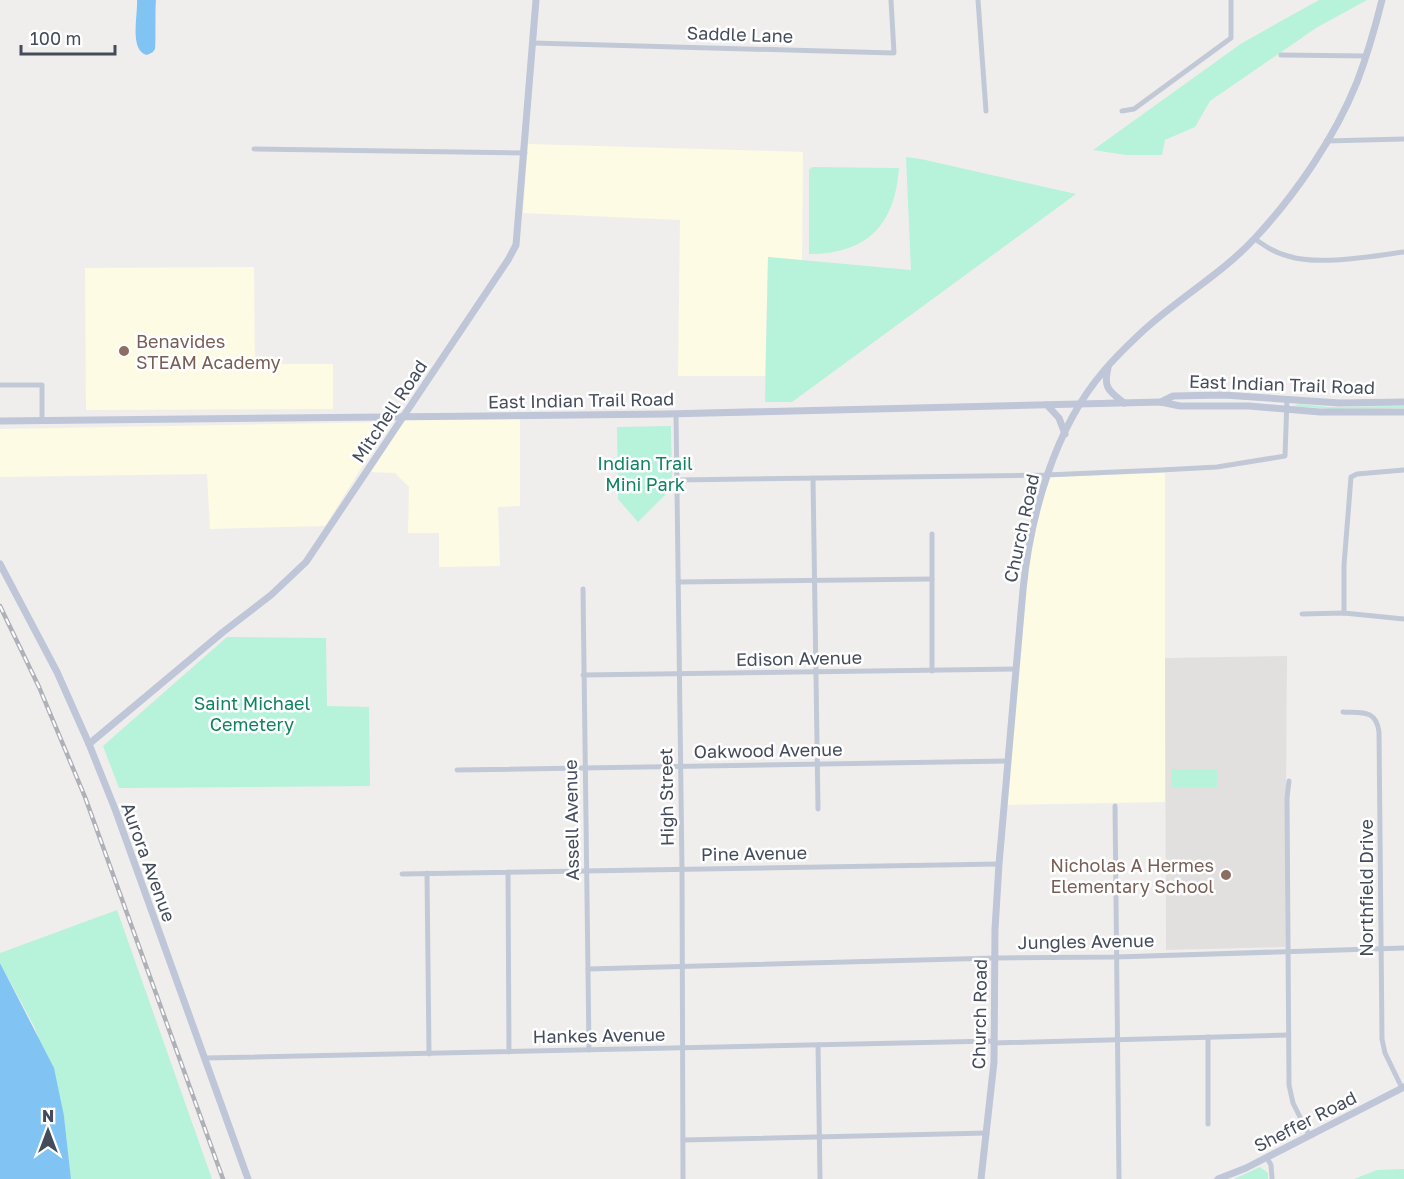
<svg xmlns="http://www.w3.org/2000/svg" width="1404" height="1179" viewBox="0 0 1404 1179" font-family="'Golos Text',sans-serif">
	<style>
		.commercial { fill: #fdfbe4 }
		.education { fill: #e2dfdf }
		.green { fill: #b7f2da }
		.water { fill: #81c4f3 }
		.lines { fill: none; stroke-linecap: round; stroke-linejoin: round }
		.street { stroke: #c2c9d6; stroke-width: 5 }
		.secondary { stroke: #bec6d8; stroke-width: 7 }
		.rail-casing { stroke: #afb1b9; stroke-width: 4.5 }
		.rail { stroke: #fff; stroke-width: 2; stroke-dasharray: 7; stroke-linecap: butt }
		.education-dot { fill: #8d6e63; stroke: #fff; stroke-width: 2 }
		.labels { text-anchor: middle; dominant-baseline: central; stroke-width: 5; stroke-linejoin: round; paint-order: stroke }
		.street-label { font-size: 18px; fill: #444c5c; stroke: #fff }
		.education-label { font-size: 18px; fill: #785e54; stroke: #fff; text-anchor: start }
		.park-label { font-size: 18px; fill: #0f8360; stroke: #fff }
	</style>
	<rect width="100%" height="100%" fill="#f0eeed"/>
	<g class="commercial">
		<polygon points="528,144 803,152 802,260 768,257 765,376 678,376 680,220 523,213"/>
		<polygon points="254,267 255,364 333,364 333,409 86,410 85,268"/>
		<polygon points="520,419 520,506 498,507 500,566 439,567 439,533 408,533 409,487 395,473 371,472 404,420"/>
		<polygon points="390,422 325,526 210,529 207,474 0,477 0,429"/>
		<polygon points="1165,473 1165,802 1006,805 1028,564 1048,477"/>
	</g>
	<polygon class="education" points="1287,656 1285,947 1166,950 1165,658"/>
	<g class="green">
		<polygon points="1319,0 1367,0 1316,28 1210,101 1195,127 1165,140 1162,155 1126,155 1093,150 1242,43"/>
		<polygon points="906,157 921,159 1076,194 792,402 765,402 768,257 911,270"/>
		<path d="M812,167l87,1c-4,57 -32,86 -90,86v-84z"/>
		<polygon points="1299,404 1329,407 1404,406 1404,408 1332,409 1293,406"/>
		<polygon points="671,426 672,488 638,522 618,499 617,427"/>
		<polygon points="227,637 326,638 327,706 369,707 370,786 119,788 103,746"/>
		<rect x="1171" y="769" width="46" height="18"/>
		<polygon points="117,910 212,1179 71,1179 64,1116 35,1028 0,963 0,953"/>
		<polygon points="1260,1167 1268,1173 1268,1179 1234,1179"/>
		<polygon points="1404,1169 1404,1179 1354,1179 1377,1170"/>
	</g>
	<g class="water">
		<path d="M137,0h19c-1,8 0,46 -1,49 -2,4 -4,4 -8,6 -18,-4 -9,-40 -10,-55z"/>
		<polygon points="0,963 54,1068 64,1116 71,1179 0,1179"/>
	</g>
	<g class="lines">
		<g class="street">
			<polyline points="978,0 986,111"/>
			<polyline points="533,43 894,53 891,0"/>
			<polyline points="1281,55 1366,56"/>
			<polyline points="1122,111 1134,109 1231,38 1231,0"/>
			<polyline points="1326,141 1404,139"/>
			<polyline points="254,149 525,153"/>
			<path d="M1255,239c10,7 20,14 33,17 31,10 84,0 116,-4"/>
			<polyline points="0,385 42,385 42,420"/>
			<polyline points="676,414 682,869 683,1179"/>
			<polyline points="813,478 818,809"/>
			<polyline points="677,480 1046,475 1161,470 1217,467 1285,456 1287,399"/>
			<polyline points="932,534 932,671"/>
			<polyline points="678,582 932,579"/>
			<polyline points="583,589 589,1050"/>
			<polyline points="1344,613 1344,565 1351,477 1357,474 1404,470"/>
			<polyline points="1302,614 1344,613 1404,619"/>
			<polyline points="583,675 1016,669"/>
			<path d="M1343,712c19,1 33,-3 36,20l3,307 3,14 17,35"/>
			<polyline points="457,770 1007,761"/>
			<polyline points="1289,781 1287,798 1289,1085 1293,1103 1309,1135"/>
			<polyline points="1115,806 1119,1179"/>
			<polyline points="508,872 509,1052"/>
			<polyline points="427,873 429,1054"/>
			<polyline points="402,874 999,864"/>
			<polyline points="588,969 995,958 1116,957 1404,948"/>
			<polyline points="1208,1037 1208,1124"/>
			<polyline points="994,1043 1288,1035"/>
			<polyline points="818,1045 820,1179"/>
			<polyline points="205,1058 994,1041"/>
			<polyline points="683,1140 987,1133"/>
			<polyline points="1267,1158 1271,1165 1272,1179"/>
		</g>
		<g class="secondary">
			<path d="M1108,368c-5,20 1,23 16,35"/>
			<polyline points="1161,402 1173,396 1224,395 1339,403 1404,402"/>
			<polyline points="1047,405 1059,418 1065,434"/>
			<polyline points="0,421 666,414 1161,402 1180,406 1249,406 1320,412 1404,412"/>
			<polyline points="0,564 57,672 89,744 115,809 248,1179"/>
			<polyline points="89,744 223,632 271,595 306,562 508,260 516,245 536,0"/>
			<path d="M981,1179l13,-117 1,-133 4,-65 24,-274c7,-73 31,-161 80,-218 12,-15 27,-29 41,-42 36,-33 79,-57 112,-93 40,-43 79,-100 101,-155 10,-26 18,-54 25,-82"/>
			<polyline points="1218,1179 1246,1168 1404,1087"/>
		</g>
		<defs>
			<polyline id="rail" points="0,606 39,687 85,797 223,1179"/>
		</defs>
		<use href="#rail" class="rail-casing"/>
		<use href="#rail" class="rail"/>
	</g>
	<g class="education-dot">
		<circle cx="124" cy="351" r="6"/>
		<circle cx="1226" cy="875" r="6"/>
	</g>
	<g class="labels">
		<g class="street-label">
			<text transform="translate(740 34) rotate(2)">Saddle Lane</text>
			<text transform="translate(1282 384) rotate(2)">East Indian Trail Road</text>
			<text transform="translate(581 400) rotate(-1)">East Indian Trail Road</text>
			<text transform="translate(389 411) rotate(-56)">Mitchell Road</text>
			<text transform="translate(1021 528) rotate(-78)">Church Road</text>
			<text transform="translate(799 658) rotate(-1)">Edison Avenue</text>
			<text transform="translate(768 750) rotate(-1)">Oakwood Avenue</text>
			<text transform="translate(666 797) rotate(-91)">High Street</text>
			<text transform="translate(571 820) rotate(-91)">Assell Avenue</text>
			<text transform="translate(754 853) rotate(-1)">Pine Avenue</text>
			<text transform="translate(149 862) rotate(70)">Aurora Avenue</text>
			<text transform="translate(1366 888) rotate(-90)">Northfield Drive</text>
			<text transform="translate(1086 941) rotate(-1)">Jungles Avenue</text>
			<text transform="translate(979 1014) rotate(-89)">Church Road</text>
			<text transform="translate(599 1035) rotate(-1)">Hankes Avenue</text>
			<text transform="translate(1305 1121) rotate(-27)">Sheffer Road</text>
		</g>
		<g class="education-label">
			<text x="136" y="341">Benavides<tspan x="136" dy="21">STEAM Academy</tspan></text>
			<text x="1214" y="865" text-anchor="end">Nicholas A Hermes<tspan x="1214" dy="21">Elementary School</tspan></text>
		</g>
		<g class="park-label">
			<text x="645" y="463">Indian Trail<tspan x="645" dy="21">Mini Park</tspan></text>
			<text x="252" y="703">Saint Michael<tspan x="252" dy="21">Cemetery</tspan></text>
		</g>
	</g>
	<g transform="translate(48 1131)" stroke="#ffffff" stroke-width="4.5" paint-order="stroke">
	<path d="M0-4.5L10 22L0 15L-10 22Z" fill="#444c5c"/>
	<text y="-9" font-size="16" font-weight="bold" text-anchor="middle" fill="#444c5c">N</text>
	</g>
	<path d="M21 45v9h94v-9" fill="none" stroke="#444c5c" stroke-width="3"/>
	<text x="30" y="45" font-size="18" fill="#444c5c" stroke="#ffffff" stroke-width="4.5" paint-order="stroke">100 m</text>
</svg>
